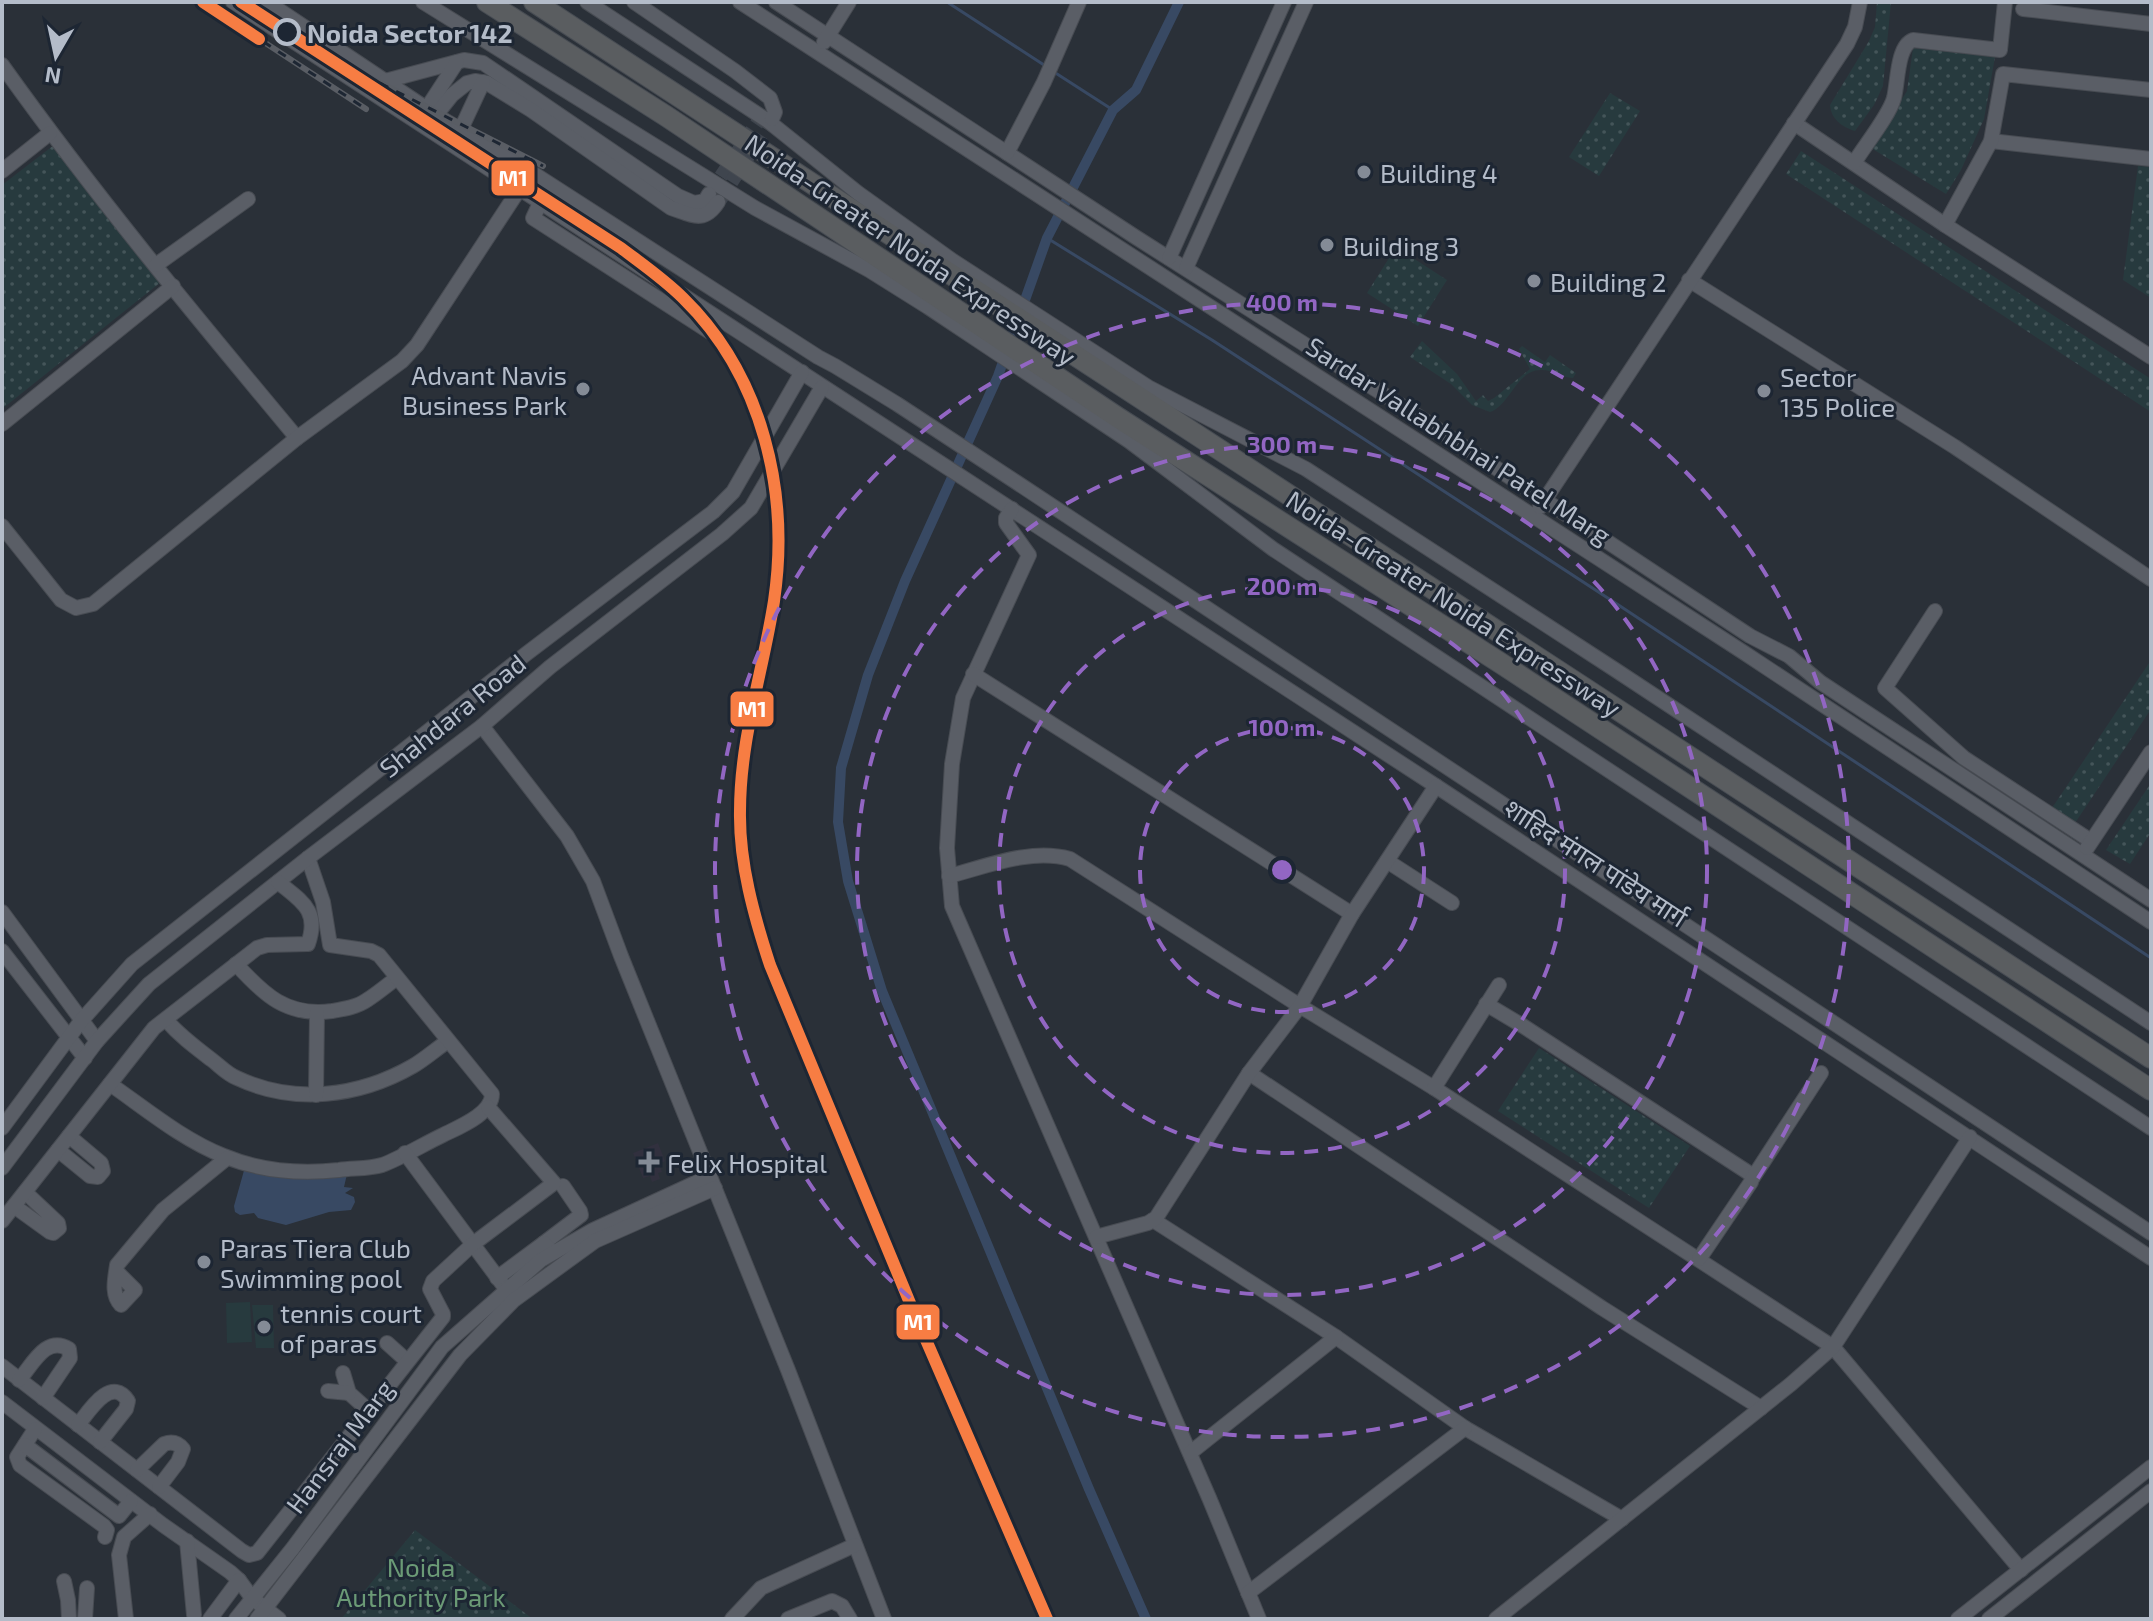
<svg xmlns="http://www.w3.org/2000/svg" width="2153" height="1621" viewBox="0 0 2153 1621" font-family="'Exo 2','Noto Sans Devanagari',sans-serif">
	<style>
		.medical { fill: #31303e }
		.grass { fill: #273a3e }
		.park { fill: url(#park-dots) }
		.water { fill: #384963 }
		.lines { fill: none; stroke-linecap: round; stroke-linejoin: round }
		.stream { stroke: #384963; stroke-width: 3 }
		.canal { stroke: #384963; stroke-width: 10 }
		.minor-tunnel { stroke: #3f454e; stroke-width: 14; stroke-dasharray: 14 7; stroke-linecap: butt }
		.minor-casing { stroke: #484c53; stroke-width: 16 }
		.highway-casing { stroke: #474c53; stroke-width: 22 }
		.minor { stroke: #5a5e66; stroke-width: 14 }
		.highway { stroke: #5a5d60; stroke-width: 20 }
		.rail-casing { stroke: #595d64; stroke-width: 6 }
		.rail { stroke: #1d2633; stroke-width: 3; stroke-dasharray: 9; stroke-linecap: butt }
		.metro-1-casing { stroke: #1d2633; stroke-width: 18 }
		.metro-1 { stroke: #f77d43; stroke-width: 12 }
		.ring { fill: none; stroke: #9266c3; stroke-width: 4; stroke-dasharray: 14 10 }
		.stop-dot { fill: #1d2633; stroke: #b4bcc9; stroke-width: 4 }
		.poi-dot { fill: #848b96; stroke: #1d2633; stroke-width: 3 }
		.labels { text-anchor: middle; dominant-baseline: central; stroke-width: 6; stroke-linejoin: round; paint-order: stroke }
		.stop-label { font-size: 26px; font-weight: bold; fill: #b4bcc9; stroke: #1d2633; text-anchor: start }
		.poi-label { font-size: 26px; fill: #b4bcc9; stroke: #1d2633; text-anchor: start }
		.street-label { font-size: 26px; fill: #b4bcc9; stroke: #1d2633 }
		.park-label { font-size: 26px; fill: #6b9a76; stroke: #1d2633 }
		.centre { fill: #9266c3; stroke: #1d2633; stroke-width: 4 }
		.ring-label { font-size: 24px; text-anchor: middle; font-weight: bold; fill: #9266c3; stroke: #1d2633; stroke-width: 6; stroke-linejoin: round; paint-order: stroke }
		.line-badge { stroke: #1d2633; stroke-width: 3 }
		.badge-label { font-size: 22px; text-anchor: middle; font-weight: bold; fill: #fff }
	</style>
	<defs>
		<pattern id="park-dots" width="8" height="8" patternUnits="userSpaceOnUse" patternTransform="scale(2)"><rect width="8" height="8" fill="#273a3e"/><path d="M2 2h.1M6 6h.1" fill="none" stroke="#445559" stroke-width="1.8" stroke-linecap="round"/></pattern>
	</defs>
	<rect width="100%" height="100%" fill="#2a3038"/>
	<polygon class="medical" points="658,1143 665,1161 659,1164 662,1172 658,1173 660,1179 652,1182 650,1176 643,1178 633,1153"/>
	<g class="grass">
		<polygon points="250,1302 252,1342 227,1343 226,1303"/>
		<polygon points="252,1305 273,1305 274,1348 256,1348"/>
	</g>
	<g class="park">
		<path d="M1877,2h14l-8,84 -9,19 -19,26c-13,-4 -24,-12 -25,-26l39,-64 6,-14z"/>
		<polygon points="1913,48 1995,57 1984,119 1961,170 1946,194 1871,148 1907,91"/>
		<polygon points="1610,93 1640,111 1599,176 1569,157"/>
		<polygon points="54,145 161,282 2,409 2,185"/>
		<polygon points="1801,151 2151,379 2151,412 1786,174"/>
		<polygon points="2138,166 2151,167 2151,298 2123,280"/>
		<polygon points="1396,247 1447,280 1418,326 1367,293"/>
		<path d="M1422,341l35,33 19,27 7,-6 5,6 6,-3 36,-29 -11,-20 3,-3 23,16 5,-7 26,18 -3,5c-12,-1 -21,-9 -33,-8 -24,1 -30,35 -50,42l-18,-7 -21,-21 -41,-27z"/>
		<polygon points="2151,660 2151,709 2073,826 2050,811"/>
		<polygon points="2151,783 2151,832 2130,864 2106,850"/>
		<polygon points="1539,1048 1690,1146 1649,1208 1498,1111"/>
		<polygon points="415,1530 533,1619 341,1619"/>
	</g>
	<polygon class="water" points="245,1167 347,1174 344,1187 353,1188 345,1193 354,1197 355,1202 351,1210 329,1212 286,1225 258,1218 254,1213 240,1215 235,1212 234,1206"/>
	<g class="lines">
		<g class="stream">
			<polyline points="947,2 1044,65"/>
			<polyline points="1054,72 1113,110"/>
			<polyline points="1047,238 1212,340 1620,606 2151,958"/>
		</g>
		<polyline class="canal" points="1146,1619 1089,1489 882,991 848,881 838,822 841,768 868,675 905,581 998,376 1047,238 1113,110 1136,90 1179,2"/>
		<g class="minor-tunnel">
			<polyline points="709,194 764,113"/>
			<polyline points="720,200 772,119"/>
		</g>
		<defs>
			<g id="minor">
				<polyline points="233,2 1436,786 2151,1258"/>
				<polyline points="267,2 436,115 531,172 818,357 835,366 897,404 1016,482 2151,1233"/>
				<polyline points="423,2 755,208 869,270 928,307 1129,441 1273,549 2151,1128"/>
				<polyline points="587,2 768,121 858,193 953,261 1148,387 1306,469 1614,669 2151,1023"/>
				<polyline points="634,2 735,71 770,98 775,112 772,119"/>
				<polyline points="740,2 1743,652 2151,922"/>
				<polyline points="776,2 1137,238 1416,415 1750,636 1789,656 1820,682 2151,900"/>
				<polyline points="2023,9 2151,24"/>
				<polyline points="824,42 849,2"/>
				<path d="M2,65c92,129 194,252 295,373"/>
				<polyline points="385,81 464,60 483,63 678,196 694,203 705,201 709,194"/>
				<polyline points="427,108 457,62"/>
				<path d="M436,115l16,-20 15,-12 8,-2 12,2 44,27 140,98c21,7 33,16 47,-6"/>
				<polyline points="1794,123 1945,225 2151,357"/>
				<polyline points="461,129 483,82"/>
				<polyline points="1991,141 2151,159"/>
				<polyline points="1007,153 1044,82 1079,2"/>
				<path d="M1854,163c11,-18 35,-47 40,-65 4,-16 3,-52 19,-58l87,10 5,-48"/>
				<polyline points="2,171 50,133"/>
				<polyline points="540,203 533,218 710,332"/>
				<polyline points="1945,225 1991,141 2003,74 2151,90"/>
				<polyline points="1169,258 1284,2"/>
				<polyline points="156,265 248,199"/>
				<polyline points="1186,268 1306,2"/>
				<polyline points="1689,280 1955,447 2151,579"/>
				<polyline points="2,424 173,286"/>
				<polyline points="1540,507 1847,44 1855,27 1860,2"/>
				<polyline points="1012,509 1006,518 1006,523 1029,555 963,698 952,764 947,848 952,906 1210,1500 1259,1619"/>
				<polyline points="2,526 61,600 76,608 93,604 297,438 402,361 417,345 524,182"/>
				<polyline points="1935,611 1885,688 1964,758 2091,841"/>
				<polyline points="973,674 1352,914"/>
				<polyline points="482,726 567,836 593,881 621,956 788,1370 884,1619"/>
				<polyline points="2087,848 2151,752"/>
				<polyline points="1387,861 1452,903"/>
				<path d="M949,876c39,-10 82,-28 121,-17l230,147 134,82 399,259 188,223"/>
				<polyline points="2,912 97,1041"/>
				<polyline points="2,951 85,1058"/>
				<path d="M236,964c28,31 51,53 96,47 12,-2 25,-4 35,-11 11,-7 20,-15 30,-22"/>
				<polyline points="1486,1004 1523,1026 1752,1175 1751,1182 1699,1259"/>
				<path d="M166,1020c14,16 29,27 46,40 8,6 15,14 25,18 57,27 122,19 176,-12 12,-7 23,-17 35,-25"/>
				<polyline points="1249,1073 1602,1308 1761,1408"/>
				<path d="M110,1084c36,25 73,56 114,72 36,15 77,18 115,14 14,-2 30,-1 43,-5 19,-7 42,-21 61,-30 16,-8 49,-21 49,-41l-113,-139 -8,-4 -41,-6 -7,-43 -15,-44"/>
				<polyline points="1434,1088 1499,985"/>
				<polyline points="316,1095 317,1013"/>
				<polyline points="2,1128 81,1021 132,964 526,654 713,512 733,492 802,372"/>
				<polyline points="58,1150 90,1176 98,1177 103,1171 101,1163 69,1136"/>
				<polyline points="405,1153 512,1297"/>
				<polyline points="2,1168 97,1041 149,984 308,858 482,726 550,667 722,534 751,508 822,387"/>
				<polyline points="1752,1179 1821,1073"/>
				<polyline points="14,1206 50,1232 53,1233 59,1228 58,1223 25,1192"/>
				<polyline points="1153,1220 1336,1337 1465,1428 1622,1519"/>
				<path d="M2,1221l152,-193 103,-80 10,-3 41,-1c12,-34 -7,-43 -30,-62"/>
				<polyline points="1096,1237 1148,1223 1156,1218 1249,1073 1300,1006 1352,914 1436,786"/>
				<polyline points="544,1243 581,1215 580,1211 563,1186"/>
				<path d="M116,1271l19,19 -14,15c-10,-10 -6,-26 -4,-40l46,-55 64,-52"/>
				<polyline points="497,1278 544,1243 550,1250"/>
				<polyline points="387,1343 407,1361"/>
				<polyline points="2,1366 242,1551 249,1555 257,1553 443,1317 443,1314 430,1289 433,1281 473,1244 554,1183 488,1107"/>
				<polyline points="343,1373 349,1393 368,1410"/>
				<path d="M19,1380c14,-16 27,-45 50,-31l1,9 -27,40"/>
				<polyline points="328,1391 349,1393"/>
				<polyline points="2,1402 163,1525 230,1572 239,1580 252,1598 279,1619"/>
				<path d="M78,1425c11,-14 33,-50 50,-24l-2,8 -26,33"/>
				<polyline points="35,1429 17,1457 20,1465 104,1526 107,1530 105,1537"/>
				<polyline points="25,1445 119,1516 131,1501"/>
				<polyline points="1190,1453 1336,1337"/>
				<path d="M137,1470l27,-26c8,-3 14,-1 19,5l-5,13 -19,25"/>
				<polyline points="187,1541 194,1615"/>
				<polyline points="64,1581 68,1600 69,1619"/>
				<polyline points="1248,1593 1465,1428"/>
				<polyline points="85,1619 87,1588"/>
				<polyline points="126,1619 119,1555 124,1537 150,1514"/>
				<polyline points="210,1619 239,1580"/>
				<polyline points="236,1619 293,1548 442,1347 541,1260 593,1230 710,1176"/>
				<polyline points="257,1619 460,1355 514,1300 595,1241 715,1188"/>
				<polyline points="732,1619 761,1588 855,1545"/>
				<polyline points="788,1619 832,1601 842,1606 850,1619"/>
				<polyline points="1496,1619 1791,1384 1833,1347 1970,1137"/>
				<polyline points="1958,1619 2151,1467"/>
				<polyline points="1989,1619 2151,1491"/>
			</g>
			<g id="highway">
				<polyline points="487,2 666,116 1117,417 1502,664 2151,1090"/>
				<polyline points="534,2 2151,1058"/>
			</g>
		</defs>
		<use href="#minor" class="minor-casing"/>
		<use href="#highway" class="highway-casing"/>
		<use href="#minor" class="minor"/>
		<use href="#highway" class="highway"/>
		<defs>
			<g id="rail">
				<polyline points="203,2 366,109"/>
				<polyline points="364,75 543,166"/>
			</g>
		</defs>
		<use href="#rail" class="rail-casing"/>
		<use href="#rail" class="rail"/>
		<defs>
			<g id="metro-1">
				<polyline points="203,2 259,39"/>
				<path d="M241,2l380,246c21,16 43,31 62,50 80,78 107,195 91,303 -11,70 -34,138 -34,210 -1,52 14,105 30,154l140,338 137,316"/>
			</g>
		</defs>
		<use href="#metro-1" class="metro-1-casing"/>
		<use href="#metro-1" class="metro-1"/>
	</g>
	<g class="ring">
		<circle cx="1282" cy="870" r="142"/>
		<circle cx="1282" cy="870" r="283"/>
		<circle cx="1282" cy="870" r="425"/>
		<circle cx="1282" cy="870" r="567"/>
	</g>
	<circle class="stop-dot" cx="287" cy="32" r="12"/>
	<g class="poi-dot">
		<circle cx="1364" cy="172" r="8"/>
		<circle cx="1327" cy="245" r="8"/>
		<circle cx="1534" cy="281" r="8"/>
		<circle cx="583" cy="389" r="8"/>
		<circle cx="1764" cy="391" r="8"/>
		<path d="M645 1150h8v8h8v8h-8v8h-8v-8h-8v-8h8z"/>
		<circle cx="204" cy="1262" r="8"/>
		<circle cx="264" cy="1327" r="8"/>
	</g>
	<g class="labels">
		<g class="stop-label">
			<text x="307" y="32">Noida Sector 142</text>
		</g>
		<g class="poi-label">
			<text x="1380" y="172">Building 4</text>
			<text x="1343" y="245">Building 3</text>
			<text x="1550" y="281">Building 2</text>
			<text x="567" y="374" text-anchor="end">Advant Navis<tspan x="567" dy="30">Business Park</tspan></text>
			<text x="1780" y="376">Sector<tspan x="1780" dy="30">135 Police</tspan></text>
			<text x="667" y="1162">Felix Hospital</text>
			<text x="220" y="1247">Paras Tiera Club<tspan x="220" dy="30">Swimming pool</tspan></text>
			<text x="280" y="1312">tennis court<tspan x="280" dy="30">of paras</tspan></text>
		</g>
		<g class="street-label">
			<text transform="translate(911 249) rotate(34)">Noida-Greater Noida Expressway</text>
			<text transform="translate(1459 440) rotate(33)">Sardar Vallabhbhai Patel Marg</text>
			<text transform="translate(1454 603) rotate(33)">Noida-Greater Noida Expressway</text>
			<text transform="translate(452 715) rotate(-39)">Shahdara Road</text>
			<text transform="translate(1596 862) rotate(33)">शाहिद मंगल पांडेय मार्ग</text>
			<text transform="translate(339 1446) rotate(-53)">Hansraj Marg</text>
		</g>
		<g class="park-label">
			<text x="421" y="1566">Noida<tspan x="421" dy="30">Authority Park</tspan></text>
		</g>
	</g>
	<circle cx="1282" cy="870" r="12" class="centre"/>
	<g class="ring-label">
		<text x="1282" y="311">400 m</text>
		<text x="1282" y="453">300 m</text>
		<text x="1282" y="595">200 m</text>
		<text x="1282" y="736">100 m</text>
	</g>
	<g class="line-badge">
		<rect x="490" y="159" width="46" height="38" rx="8" fill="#f77d43"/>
		<rect x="729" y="690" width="46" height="38" rx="8" fill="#f77d43"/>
		<rect x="895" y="1303" width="46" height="38" rx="8" fill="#f77d43"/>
	</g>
	<g class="badge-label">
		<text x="513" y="186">M1</text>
		<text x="752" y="717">M1</text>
		<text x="918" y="1330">M1</text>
	</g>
	<rect width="2153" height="1621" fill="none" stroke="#b4bcc9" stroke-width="8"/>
	<g transform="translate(56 56) rotate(189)" stroke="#1d2633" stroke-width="6" paint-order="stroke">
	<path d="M0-6L14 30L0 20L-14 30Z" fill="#b4bcc9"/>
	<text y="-12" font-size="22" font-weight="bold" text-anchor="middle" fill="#b4bcc9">N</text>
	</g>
</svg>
